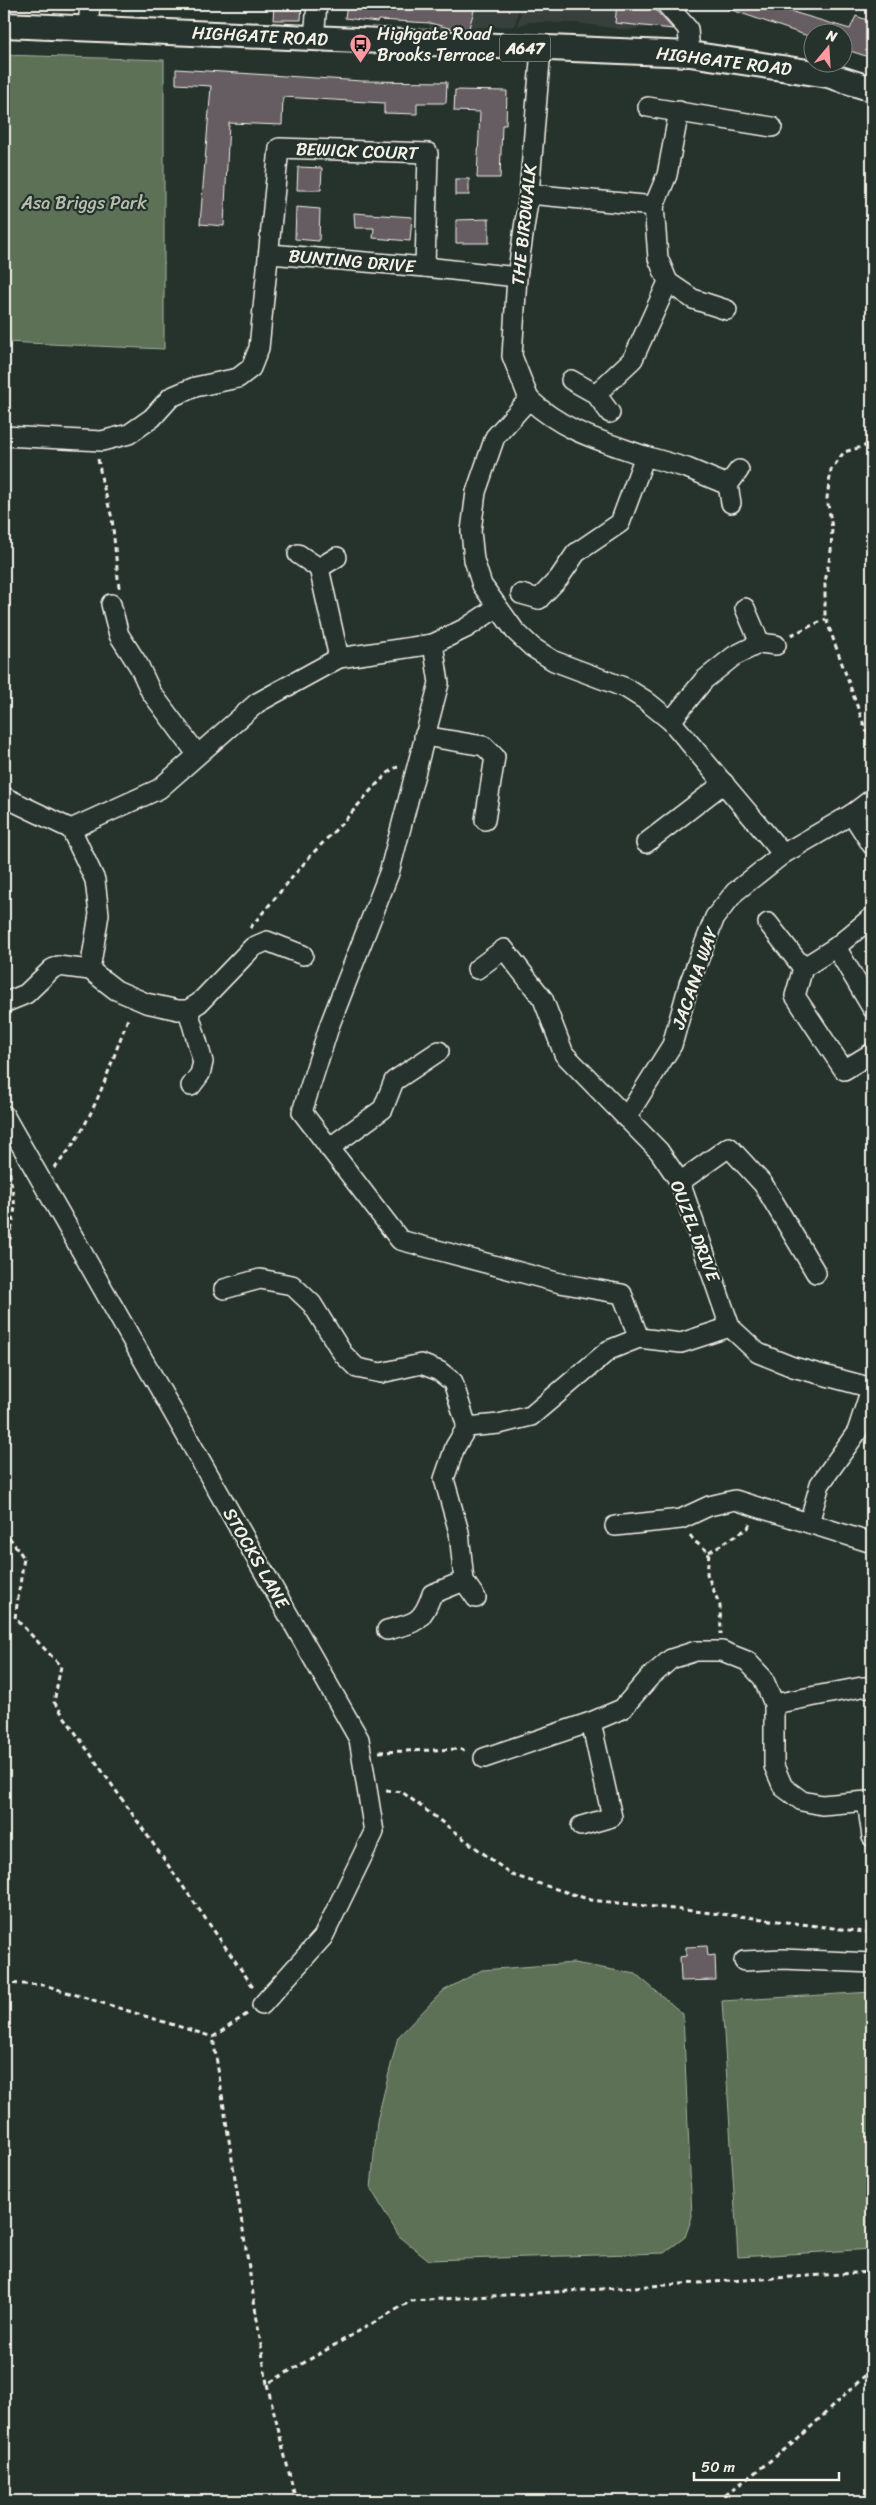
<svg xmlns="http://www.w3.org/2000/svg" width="876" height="2505" viewBox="0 0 876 2505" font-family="Sriracha,sans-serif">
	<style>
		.built { fill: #39403d }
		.green { fill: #5c7155; stroke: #a8b19e }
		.building { fill: #665d63; stroke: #f4f1e8 }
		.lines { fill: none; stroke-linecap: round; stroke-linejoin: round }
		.minor-casing { stroke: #f4f1e8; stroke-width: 22 }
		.major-casing { stroke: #f4f1e8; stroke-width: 28 }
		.path { stroke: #f4f1e8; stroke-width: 3; stroke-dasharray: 5 4; stroke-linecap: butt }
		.minor { stroke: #26332d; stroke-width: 19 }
		.major { stroke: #26332d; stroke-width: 24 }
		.labels { text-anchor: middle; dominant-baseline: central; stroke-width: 4.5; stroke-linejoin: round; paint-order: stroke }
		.shield { fill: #26332d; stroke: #b6b8b0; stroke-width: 1 }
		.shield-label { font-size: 16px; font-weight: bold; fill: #f4f1e8 }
		.poi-label { font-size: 18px; fill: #f4f1e8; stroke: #26332d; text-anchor: start }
		.street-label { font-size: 18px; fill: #f4f1e8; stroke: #26332d }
		.park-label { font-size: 18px; fill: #b7bead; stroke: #26332d }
	</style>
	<rect width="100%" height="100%" fill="#26332d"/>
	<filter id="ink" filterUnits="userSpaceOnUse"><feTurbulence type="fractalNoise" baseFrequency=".02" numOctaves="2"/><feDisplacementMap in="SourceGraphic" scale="10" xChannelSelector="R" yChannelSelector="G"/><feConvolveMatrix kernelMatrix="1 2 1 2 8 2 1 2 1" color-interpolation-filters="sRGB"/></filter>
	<g filter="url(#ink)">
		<g class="built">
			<polygon points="429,4 519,4 515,26 429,29"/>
			<polygon points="522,4 648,4 657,26 627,30 577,23 528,22 518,26"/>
		</g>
		<g class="green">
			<polygon points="4,55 164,60 164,349 4,342"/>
			<polygon points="574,1963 636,1974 683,2014 692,2217 685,2237 664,2253 429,2260 399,2236 371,2189 377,2121 398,2037 443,1991 482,1970"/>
			<polygon points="872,1992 872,2249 738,2257 722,2001"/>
		</g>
		<g class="building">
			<polygon points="274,4 302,4 301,20 273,20"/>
			<polygon points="347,4 476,4 468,31 456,30 430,23 378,20 377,22 345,18"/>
			<polygon points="617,4 650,4 673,29 615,23"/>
			<polygon points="720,4 788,4 786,10 850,29 856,16 872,22 872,58 844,49 844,32 814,32 814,38 720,6"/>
			<polygon points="176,69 362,81 447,82 446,103 417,103 417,114 384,113 384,103 283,97 282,125 229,123 224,226 200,224 211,86 176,84"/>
			<polygon points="455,90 507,91 506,125 502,125 500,178 477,178 480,112 454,111"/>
			<polygon points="298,167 322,168 321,190 297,190"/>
			<rect x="455" y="179" width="14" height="16"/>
			<polygon points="296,207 320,209 319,241 295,239"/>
			<polygon points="354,213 412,217 410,241 373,238 374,228 355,228"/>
			<polygon points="489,219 489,243 456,243 456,220"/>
			<polygon points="707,1946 708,1956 715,1955 716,1980 681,1981 680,1957 686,1956 686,1947"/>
		</g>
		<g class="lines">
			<defs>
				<g id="minor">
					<polyline points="666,4 688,29 690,54"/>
					<polyline points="88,28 90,4"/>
					<polyline points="314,38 317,4"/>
					<polyline points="648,107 772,127"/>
					<polyline points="529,194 654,206 658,258 668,282 633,359 596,394"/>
					<polyline points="654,206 667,175 679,111"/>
					<polyline points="270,254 425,267 517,277"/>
					<polyline points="668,282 693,299 727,310"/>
					<polyline points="571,380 596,394 610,413"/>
					<polyline points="529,399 512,356 517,277 529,194 541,49"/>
					<polyline points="4,436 102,441 129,434 152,418 171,397 195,387 238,378 251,368 259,348 279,148 428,153 425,267"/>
					<path d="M645,456c-43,-15 -81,-24 -116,-57l-34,38 -19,55 -5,39 3,29 8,25 33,46 17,16 22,14 72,27 19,12 26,21 112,133"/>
					<polyline points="731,503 728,485 739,470"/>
					<polyline points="298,554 319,568 337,557"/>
					<polyline points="319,568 339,658"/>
					<polyline points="521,594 539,599"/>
					<polyline points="539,599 559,578 576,553 620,523 645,456 687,468 728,485"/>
					<polyline points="111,604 119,635 139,666 151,692 197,754"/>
					<polyline points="745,608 760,643"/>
					<polyline points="433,644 439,683 389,873 330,1024 302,1112 400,1240 560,1283 622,1294 639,1338"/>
					<polyline points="671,721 704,680 734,656 760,643 776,645"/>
					<polyline points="424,736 484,746 495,757 485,820"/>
					<polyline points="4,797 71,829 159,789 257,703 339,658 433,644 466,628 496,608"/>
					<polyline points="852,814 872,845"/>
					<polyline points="71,829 95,880 99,914 90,970"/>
					<polyline points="646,843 724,783"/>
					<polyline points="872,917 836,947 803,968 795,996 844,1070 872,1053"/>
					<polyline points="768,923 803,968"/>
					<polyline points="836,947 872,1008"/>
					<polyline points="477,969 504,949 543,999 564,1054 659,1151 680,1182 730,1327 758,1353 793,1367 872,1388"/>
					<polyline points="4,1003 26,994 52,969 58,966 90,970 116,990 146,1003 178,1010 188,1010 199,1003 253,947 267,941 303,955"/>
					<polyline points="188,1010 203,1062 200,1074 191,1086"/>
					<polyline points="4,1115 359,1739 374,1832 323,1937 262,2005"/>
					<polyline points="626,1118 672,1045 689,984 715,917 735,892 783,854 852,814 872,799"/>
					<polyline points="329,1148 383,1109 394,1081 439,1051"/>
					<polyline points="680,1182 729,1147 763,1184 816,1273"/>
					<polyline points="224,1289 260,1279 292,1285 312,1304 343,1354 357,1368 381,1373 421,1364 439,1371 453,1382 467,1427"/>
					<polyline points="809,1523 820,1484 857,1432 872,1386"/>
					<polyline points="615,1526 681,1519 709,1506 735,1500 872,1543"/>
					<polyline points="464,1581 476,1598"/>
					<path d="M387,1630c28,-7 35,-7 45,-36l32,-13 -5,-49 -15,-53 11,-32 12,-20 32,-3 32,-8 78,-66 30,-12 42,5 49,-16"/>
					<polyline points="774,1704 862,1687 872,1687"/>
					<polyline points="484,1758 591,1722 622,1709 649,1678 671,1659 696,1651 722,1651 747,1661 763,1678 774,1704 774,1766 783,1787 802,1801 822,1805 867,1801 872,1837"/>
					<polyline points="581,1826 612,1817 591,1722"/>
					<polyline points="744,1961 783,1959 872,1963"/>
				</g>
				<polyline id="major" points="4,25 690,54 828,75 872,89"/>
			</defs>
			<use href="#minor" class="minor-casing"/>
			<use href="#major" class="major-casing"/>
			<g class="path">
				<polyline points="872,436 865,446 844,452 831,470 827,498 832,528 831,551 825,582 825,616 865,728 872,740"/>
				<polyline points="98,459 102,481 112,518 119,588"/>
				<polyline points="791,635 826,619"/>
				<polyline points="250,928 311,855 346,819 372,789 392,769 398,767"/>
				<path d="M54,1168c39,-41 55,-101 75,-152"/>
				<polyline points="4,1275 15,1207 8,1162"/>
				<polyline points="4,1530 24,1558 15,1618 61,1666 54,1702 254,1988"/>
				<polyline points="690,1535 694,1541 709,1552 707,1574 720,1606 721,1634"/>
				<polyline points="709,1552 748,1528 750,1523"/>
				<polyline points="379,1752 460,1749 467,1752"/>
				<polyline points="386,1790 402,1792 512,1875 591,1900 739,1916 872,1933"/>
				<polyline points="4,1983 44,1985 213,2037"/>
				<polyline points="247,2014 213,2037 267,2384 411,2301 872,2272"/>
				<polyline points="267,2384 296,2501"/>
				<polyline points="718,2501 797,2440 872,2369"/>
			</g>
			<use href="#minor" class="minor"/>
			<use href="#major" class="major"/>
		</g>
	</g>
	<defs>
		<symbol id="bus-pin" viewBox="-11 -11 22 30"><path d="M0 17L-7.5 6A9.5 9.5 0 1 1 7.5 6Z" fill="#ff9aa2" stroke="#26332d"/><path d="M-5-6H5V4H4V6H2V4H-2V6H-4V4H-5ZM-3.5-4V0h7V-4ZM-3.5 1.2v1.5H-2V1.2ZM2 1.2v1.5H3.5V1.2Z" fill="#111"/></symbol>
	</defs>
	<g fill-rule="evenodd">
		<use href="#bus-pin" x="348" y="32" width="25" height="34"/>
	</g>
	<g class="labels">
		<rect class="shield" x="500" y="34.5" width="50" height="27" rx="4"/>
		<g class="shield-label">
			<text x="525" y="48">A647</text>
		</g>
		<g class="poi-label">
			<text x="377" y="34">Highgate Road<tspan x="377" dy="21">Brooks Terrace</tspan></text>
		</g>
		<g class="street-label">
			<text transform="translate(260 36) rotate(3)">HIGHGATE ROAD</text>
			<text transform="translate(724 61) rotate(7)">HIGHGATE ROAD</text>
			<text transform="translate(357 151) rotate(2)">BEWICK COURT</text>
			<text transform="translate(524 225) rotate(-84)">THE BIRDWALK</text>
			<text transform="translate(352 261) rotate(5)">BUNTING DRIVE</text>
			<text transform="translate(695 978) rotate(-71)">JACANA WAY</text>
			<text transform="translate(695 1231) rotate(69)">OUZEL DRIVE</text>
			<text transform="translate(256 1558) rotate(60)">STOCKS LANE</text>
		</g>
		<g class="park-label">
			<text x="84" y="203">Asa Briggs Park</text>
		</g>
	</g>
	<rect width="876" height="2505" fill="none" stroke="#26332d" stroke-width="20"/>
	<rect x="10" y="10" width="856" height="2485" fill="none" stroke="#f4f1e8" stroke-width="2" filter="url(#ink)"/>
	<g transform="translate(828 48) rotate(18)"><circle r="24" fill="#26332d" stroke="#787f78"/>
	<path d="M0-4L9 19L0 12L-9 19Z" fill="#ff9aa2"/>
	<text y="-8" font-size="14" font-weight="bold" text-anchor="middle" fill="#f4f1e8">N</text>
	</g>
	<path d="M694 2472v8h145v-8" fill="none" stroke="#f4f1e8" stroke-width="2.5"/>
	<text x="701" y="2472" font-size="15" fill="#f4f1e8" stroke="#26332d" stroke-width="4" paint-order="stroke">50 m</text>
</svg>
